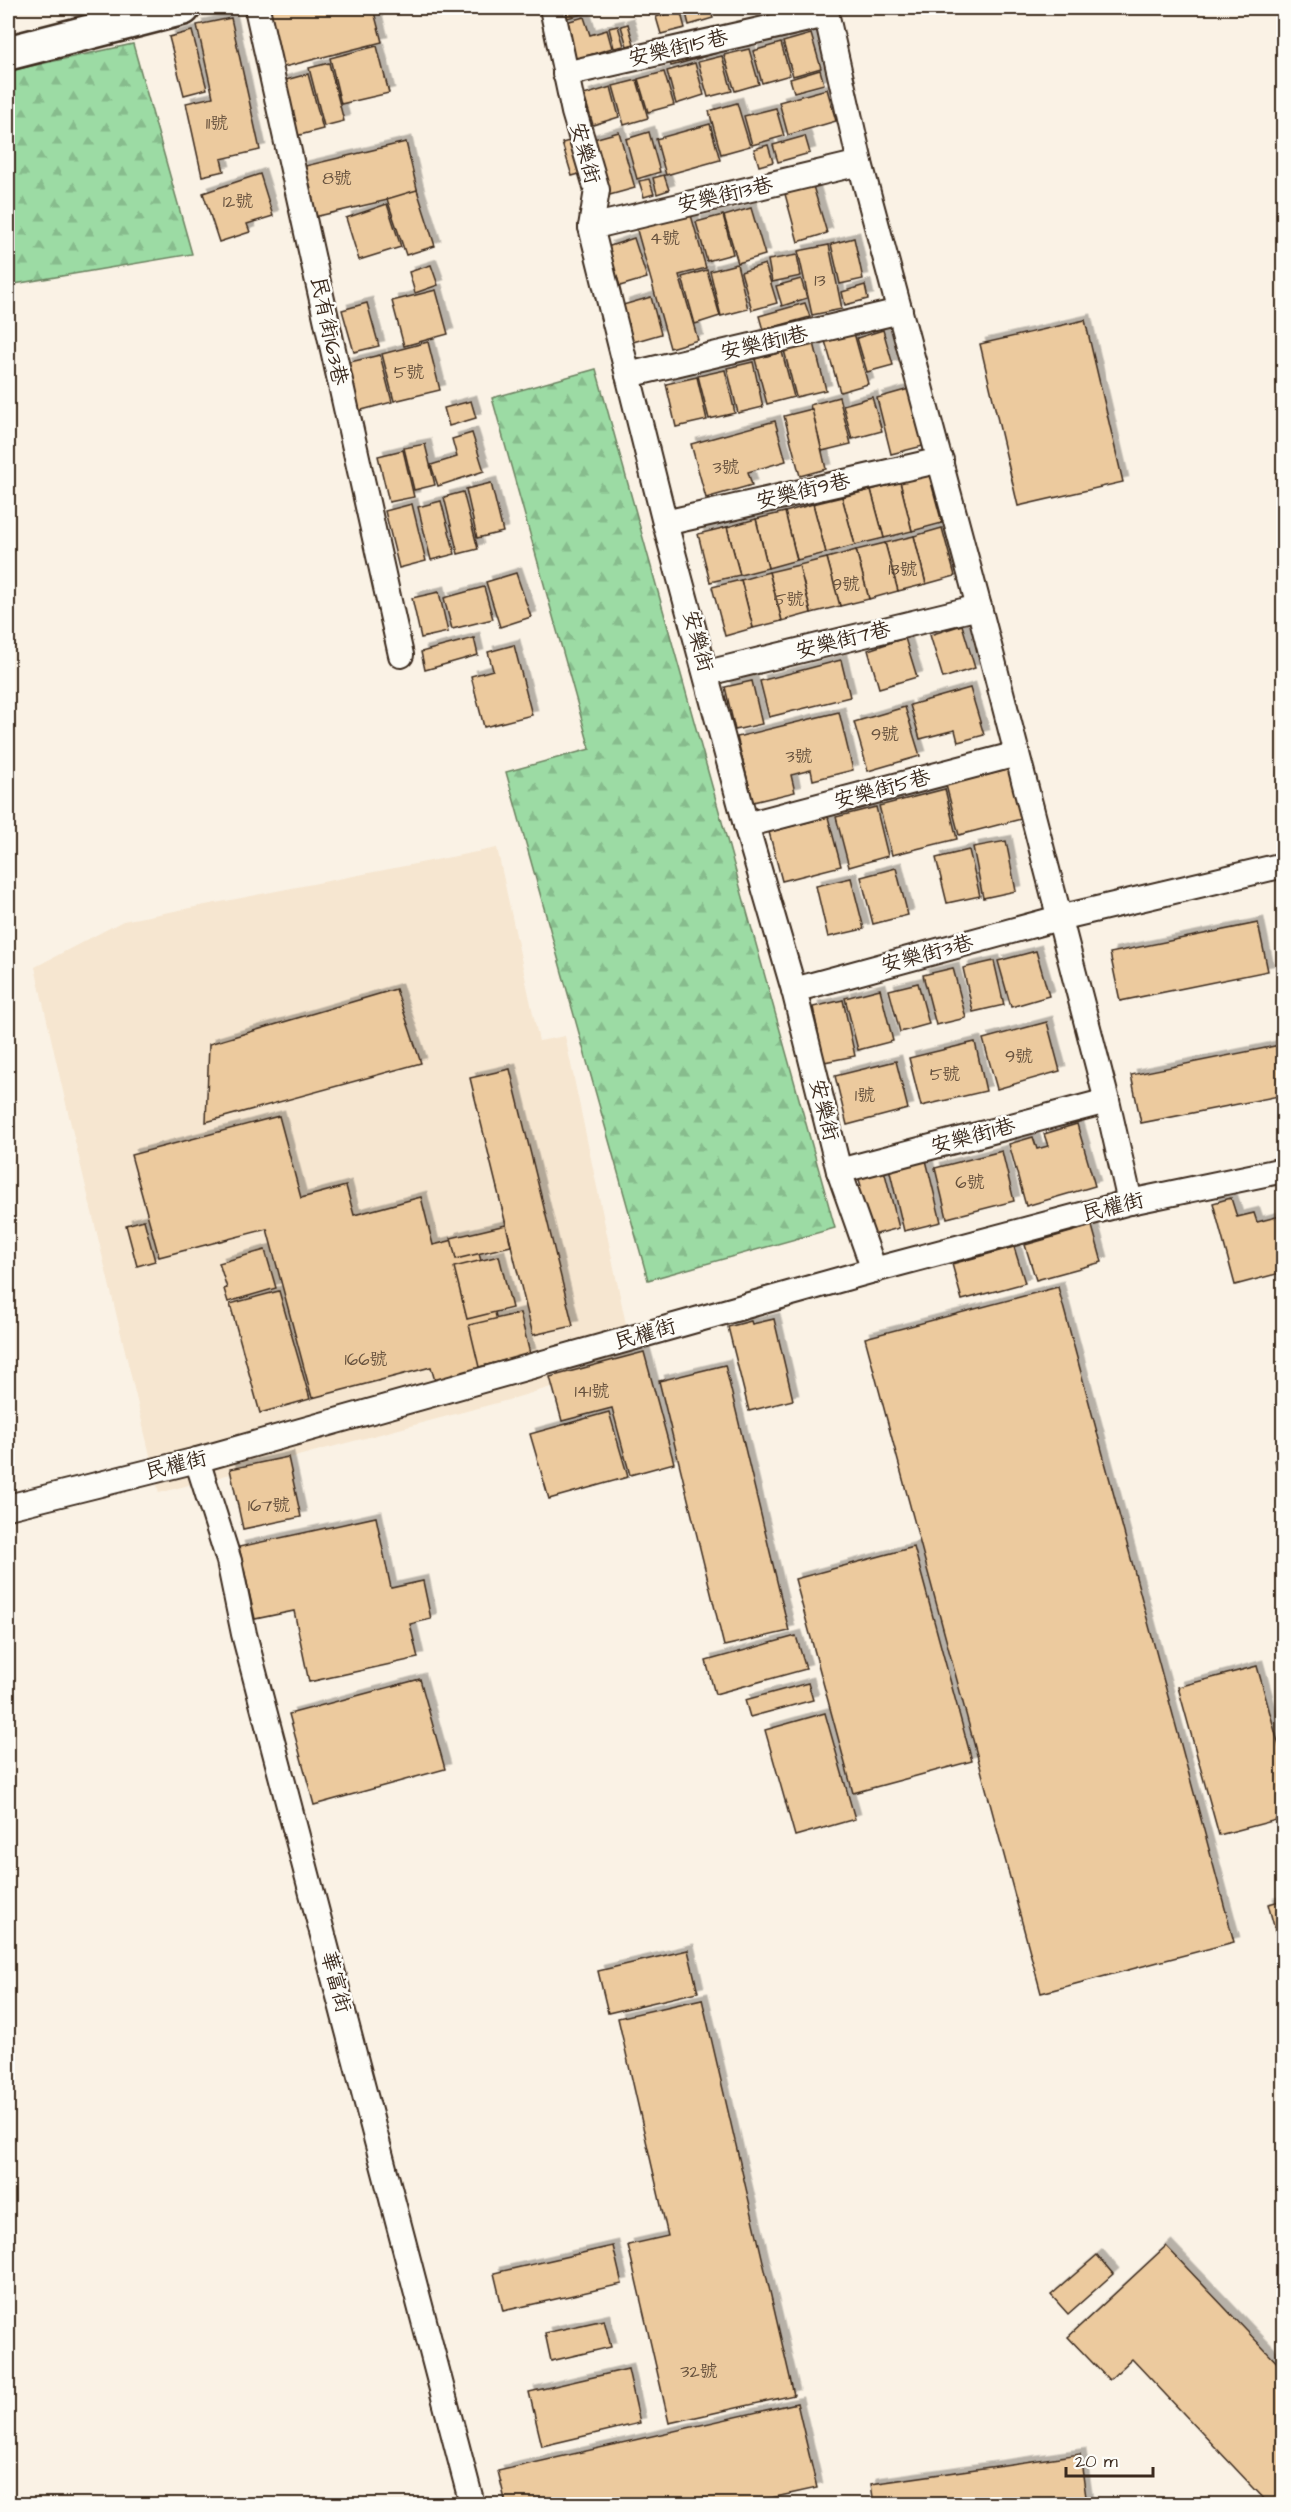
<svg xmlns="http://www.w3.org/2000/svg" width="1291" height="2512" viewBox="0 0 1291 2512" font-family="'Architects Daughter','LXGW WenKai TC',sans-serif">
	<style>
		.built { fill: #f6e6d0 }
		.forest { fill: url(#forest-firs); stroke: #6c8261; stroke-width: 1.5 }
		.building { fill: #ecca9e; stroke: #3b2a1e; stroke-width: 1.5; filter: url(#shadow) }
		.lines { fill: none; stroke-linecap: round; stroke-linejoin: round }
		.street-casing { stroke: #3b2a1e; stroke-width: 28 }
		.secondary-casing { stroke: #3b2a1e; stroke-width: 38 }
		.street { stroke: #fdfcf7; stroke-width: 24 }
		.secondary { stroke: #fdfcf7; stroke-width: 33 }
		.labels { text-anchor: middle; dominant-baseline: central; stroke-width: 5; stroke-linejoin: round; paint-order: stroke }
		.number-label { font-size: 18px; fill: #67523e }
		.street-label { font-size: 21px; fill: #3b2a1e; stroke: #fdfcf7 }
	</style>
	<defs>
		<pattern id="forest-firs" width="22" height="20" patternUnits="userSpaceOnUse" patternTransform="scale(1.5)"><rect width="22" height="20" fill="#9cdba4"/><path d="M5 1l3.5 6h-7zM16 11l3.5 6h-7z" fill="#87bc8d"/></pattern>
		<filter id="shadow"><feDropShadow dx="5.5" dy="-5.5" stdDeviation="0" flood-color="#0004"/></filter>
	</defs>
	<rect width="100%" height="100%" fill="#faf2e5"/>
	<filter id="ink" filterUnits="userSpaceOnUse"><feTurbulence type="fractalNoise" baseFrequency=".0167" numOctaves="2"/><feDisplacementMap in="SourceGraphic" scale="12" xChannelSelector="R" yChannelSelector="G"/><feConvolveMatrix kernelMatrix="1 2 1 2 8 2 1 2 1" color-interpolation-filters="sRGB"/></filter>
	<g filter="url(#ink)">
		<polygon class="built" points="497,848 539,1041 565,1036 634,1362 508,1400 159,1493 62,1087 35,967 123,921"/>
		<g class="forest">
			<polygon points="133,44 192,254 8,285 8,71"/>
			<polygon points="596,369 835,1228 648,1280 506,772 590,749 492,398"/>
		</g>
		<g class="building">
			<polygon points="278,8 373,8 382,42 280,68 265,11"/>
			<polygon points="555,8 584,8 586,13 559,20"/>
			<polygon points="691,8 710,8 713,18 689,25 685,9"/>
			<polygon points="680,10 685,28 661,34 656,17"/>
			<polygon points="584,17 590,35 607,30 612,48 570,61 559,24"/>
			<polygon points="231,18 260,150 221,159 224,171 202,176 186,103 213,97 197,25"/>
			<polygon points="628,24 634,44 627,46 621,26"/>
			<polygon points="618,26 624,46 614,48 609,28"/>
			<polygon points="192,31 207,89 184,95 169,37"/>
			<polygon points="811,34 821,68 793,76 783,42"/>
			<polygon points="725,38 728,50 671,66 668,55"/>
			<polygon points="781,43 790,75 762,83 753,51"/>
			<polygon points="377,46 389,93 341,104 330,58"/>
			<polygon points="749,49 759,84 735,91 724,55"/>
			<polygon points="722,56 732,91 708,97 698,62"/>
			<polygon points="329,63 344,121 324,126 309,68"/>
			<polygon points="695,63 704,95 676,104 667,71"/>
			<polygon points="820,70 824,84 794,92 790,79"/>
			<polygon points="664,72 674,105 648,112 638,79"/>
			<polygon points="308,74 323,129 296,136 282,81"/>
			<polygon points="637,80 648,118 624,125 613,86"/>
			<polygon points="611,87 619,117 593,125 584,95"/>
			<polygon points="827,89 836,121 788,135 779,102"/>
			<polygon points="737,103 750,146 721,154 709,111"/>
			<polygon points="776,108 784,136 752,145 744,116"/>
			<polygon points="710,124 720,160 666,175 656,139"/>
			<polygon points="619,132 635,188 606,196 590,140"/>
			<polygon points="649,132 660,172 637,179 626,139"/>
			<polygon points="805,136 810,153 778,162 773,145"/>
			<polygon points="573,140 583,173 572,176 562,143"/>
			<polygon points="406,142 418,193 314,217 301,167"/>
			<polygon points="768,145 773,162 759,166 754,149"/>
			<polygon points="260,174 273,216 247,224 250,232 219,242 203,193"/>
			<polygon points="664,175 669,190 657,194 653,178"/>
			<polygon points="649,179 654,194 644,197 639,181"/>
			<polygon points="813,186 827,233 798,242 785,194"/>
			<polygon points="417,190 435,246 406,255 387,199"/>
			<polygon points="387,204 401,247 359,260 346,218"/>
			<polygon points="689,208 706,268 679,275 698,340 670,348 635,223"/>
			<polygon points="751,208 765,255 738,263 724,216"/>
			<polygon points="723,215 733,254 707,261 696,222"/>
			<polygon points="634,238 647,278 620,286 607,247"/>
			<polygon points="854,238 863,279 840,284 831,244"/>
			<polygon points="829,245 842,309 812,315 798,251"/>
			<polygon points="797,255 801,276 772,282 768,260"/>
			<polygon points="737,264 748,309 721,316 710,271"/>
			<polygon points="765,264 777,303 752,310 741,272"/>
			<polygon points="431,265 438,285 415,293 409,272"/>
			<polygon points="707,270 720,316 695,324 682,277"/>
			<polygon points="801,279 807,298 782,306 776,286"/>
			<polygon points="865,285 868,299 845,305 842,292"/>
			<polygon points="436,290 448,334 404,346 392,301"/>
			<polygon points="651,297 661,334 633,342 623,305"/>
			<polygon points="367,303 379,346 354,352 342,310"/>
			<polygon points="805,303 810,317 763,330 759,316"/>
			<polygon points="1085,320 1123,482 1018,506 980,344"/>
			<polygon points="883,330 893,365 867,372 857,338"/>
			<polygon points="854,333 868,384 840,392 825,341"/>
			<polygon points="428,342 440,390 394,401 382,354"/>
			<polygon points="814,343 826,390 796,397 784,350"/>
			<polygon points="782,352 794,397 767,404 755,359"/>
			<polygon points="380,355 392,402 358,411 346,363"/>
			<polygon points="753,362 763,407 738,413 727,368"/>
			<polygon points="725,370 735,413 709,419 698,376"/>
			<polygon points="697,377 707,420 676,427 666,384"/>
			<polygon points="909,389 923,446 891,454 877,398"/>
			<polygon points="839,397 851,444 822,451 810,405"/>
			<polygon points="872,397 882,431 852,439 843,405"/>
			<polygon points="471,401 476,418 449,426 444,408"/>
			<polygon points="812,409 826,469 800,476 784,416"/>
			<polygon points="775,421 786,461 748,472 752,485 706,498 691,444"/>
			<polygon points="472,433 484,471 438,486 431,465 457,457 452,439"/>
			<polygon points="425,444 435,485 414,490 404,448"/>
			<polygon points="403,450 414,497 389,502 378,456"/>
			<polygon points="929,475 942,523 912,531 900,482"/>
			<polygon points="900,482 912,531 884,538 871,490"/>
			<polygon points="491,483 503,532 477,538 466,489"/>
			<polygon points="871,490 884,538 855,545 842,497"/>
			<polygon points="463,492 478,549 458,554 444,497"/>
			<polygon points="842,497 855,545 826,553 813,504"/>
			<polygon points="441,501 455,554 431,560 418,507"/>
			<polygon points="412,504 426,561 399,568 385,511"/>
			<polygon points="813,504 826,553 797,560 785,512"/>
			<polygon points="785,512 797,560 768,568 756,519"/>
			<polygon points="756,519 768,568 740,575 727,527"/>
			<polygon points="727,527 740,575 710,582 698,534"/>
			<polygon points="942,528 955,576 926,584 914,536"/>
			<polygon points="914,536 926,584 898,591 885,543"/>
			<polygon points="885,543 898,591 869,599 856,550"/>
			<polygon points="856,550 869,599 840,606 827,558"/>
			<polygon points="827,558 840,606 811,613 799,565"/>
			<polygon points="799,565 811,613 782,621 769,572"/>
			<polygon points="769,572 782,621 753,628 741,580"/>
			<polygon points="516,573 531,617 500,627 486,582"/>
			<polygon points="741,580 753,628 725,636 712,587"/>
			<polygon points="484,587 493,619 452,629 444,598"/>
			<polygon points="439,592 448,632 421,638 412,598"/>
			<polygon points="962,625 975,668 943,678 930,635"/>
			<polygon points="474,638 478,655 425,670 421,652"/>
			<polygon points="905,638 917,677 879,688 868,650"/>
			<polygon points="514,645 532,715 484,727 471,676 493,670 488,652"/>
			<polygon points="841,660 850,697 769,717 760,681"/>
			<polygon points="752,681 762,724 735,730 725,687"/>
			<polygon points="970,688 984,735 958,742 955,730 920,739 910,705"/>
			<polygon points="905,707 920,756 868,771 854,722"/>
			<polygon points="839,712 853,770 813,780 811,770 791,775 795,792 753,802 737,737"/>
			<polygon points="1011,769 1025,818 959,835 946,785"/>
			<polygon points="945,789 957,839 892,855 879,806"/>
			<polygon points="876,807 888,856 849,867 836,817"/>
			<polygon points="828,817 841,866 782,881 769,832"/>
			<polygon points="1006,841 1016,891 983,898 973,847"/>
			<polygon points="969,850 980,896 947,903 936,858"/>
			<polygon points="896,868 908,915 873,924 861,877"/>
			<polygon points="851,878 864,929 828,937 816,886"/>
			<polygon points="1258,923 1268,971 1120,1001 1110,953"/>
			<polygon points="1036,951 1049,996 1011,1007 998,961"/>
			<polygon points="994,961 1004,1005 973,1012 963,968"/>
			<polygon points="953,968 966,1018 936,1025 923,975"/>
			<polygon points="918,983 929,1024 900,1032 889,990"/>
			<polygon points="396,989 421,1063 206,1122 209,1044"/>
			<polygon points="880,989 893,1041 858,1050 845,998"/>
			<polygon points="843,1000 855,1056 824,1062 813,1007"/>
			<polygon points="1047,1022 1060,1071 997,1089 983,1039"/>
			<polygon points="975,1042 986,1091 921,1106 909,1058"/>
			<polygon points="1280,1045 1284,1063 1284,1095 1141,1123 1131,1075"/>
			<polygon points="896,1061 908,1109 847,1125 835,1076"/>
			<polygon points="510,1069 573,1326 533,1335 470,1078"/>
			<polygon points="279,1116 301,1198 346,1186 354,1215 421,1197 433,1245 474,1235 508,1361 435,1381 431,1367 312,1398 267,1229 159,1257 131,1155"/>
			<polygon points="1077,1124 1095,1186 1026,1206 1009,1144 1033,1137 1037,1149 1048,1146 1044,1134"/>
			<polygon points="1002,1151 1014,1201 947,1218 935,1168"/>
			<polygon points="926,1160 941,1222 904,1231 889,1168"/>
			<polygon points="883,1166 899,1228 869,1236 856,1187 861,1186 857,1173"/>
			<polygon points="1231,1198 1237,1217 1254,1213 1257,1222 1284,1215 1284,1272 1235,1285 1213,1203"/>
			<polygon points="144,1220 155,1261 137,1266 126,1225"/>
			<polygon points="506,1225 511,1246 456,1259 451,1238"/>
			<polygon points="1092,1226 1102,1262 1036,1280 1025,1245"/>
			<polygon points="1014,1247 1025,1283 962,1300 952,1264"/>
			<polygon points="265,1250 276,1288 228,1302 224,1289 227,1288 219,1263"/>
			<polygon points="499,1256 512,1308 467,1319 454,1267"/>
			<polygon points="1058,1287 1234,1942 1041,1993 865,1338"/>
			<polygon points="279,1291 310,1399 260,1413 230,1304"/>
			<polygon points="520,1313 530,1354 479,1367 469,1325"/>
			<polygon points="774,1319 793,1400 749,1411 728,1327 751,1321 752,1324"/>
			<polygon points="644,1352 674,1463 630,1475 612,1408 562,1421 550,1377"/>
			<polygon points="725,1365 789,1631 724,1646 659,1381"/>
			<polygon points="609,1412 628,1477 549,1499 530,1434"/>
			<polygon points="288,1457 301,1517 243,1529 230,1469"/>
			<polygon points="1284,1458 1284,1498 1275,1460"/>
			<polygon points="376,1517 391,1588 423,1581 431,1619 410,1624 418,1658 309,1682 294,1611 255,1619 239,1547"/>
			<polygon points="914,1547 972,1761 853,1793 795,1579"/>
			<polygon points="796,1636 806,1669 715,1694 706,1661"/>
			<polygon points="1257,1666 1284,1764 1284,1818 1219,1835 1178,1687"/>
			<polygon points="420,1679 445,1769 314,1805 289,1714"/>
			<polygon points="808,1683 813,1700 750,1717 745,1700"/>
			<polygon points="825,1713 855,1819 795,1836 765,1730"/>
			<polygon points="1284,1900 1284,1955 1282,1956 1268,1904"/>
			<polygon points="688,1950 698,1992 608,2013 598,1971"/>
			<polygon points="702,1999 794,2395 669,2423 628,2245 668,2236 618,2018"/>
			<polygon points="613,2246 622,2284 503,2311 494,2273"/>
			<polygon points="1166,2246 1284,2370 1284,2504 1269,2504 1132,2359 1109,2380 1068,2337"/>
			<polygon points="1097,2255 1113,2274 1068,2314 1051,2295"/>
			<polygon points="604,2320 611,2347 551,2361 545,2333"/>
			<polygon points="628,2369 640,2423 542,2446 529,2392"/>
			<polygon points="797,2403 817,2488 744,2504 506,2504 498,2471"/>
			<polygon points="1080,2454 1087,2504 874,2504 871,2484"/>
		</g>
		<g class="lines">
			<defs>
				<g id="street">
					<polyline points="257,8 401,655"/>
					<polyline points="552,8 574,112 597,190 591,227 665,523 746,825 794,990 839,1171 874,1270"/>
					<polyline points="825,8 860,163 979,607 1107,1101 1130,1202"/>
					<polyline points="565,74 826,15"/>
					<polyline points="591,227 860,163"/>
					<polyline points="628,375 900,311"/>
					<polyline points="665,523 941,460"/>
					<polyline points="707,673 979,607"/>
					<polyline points="746,825 1017,754"/>
					<polyline points="794,990 1059,918 1284,865"/>
					<polyline points="839,1171 1107,1101"/>
					<polyline points="197,1460 229,1561 244,1634 472,2504"/>
					<polyline points="8,1507 197,1460 874,1270 1130,1202 1284,1170"/>
				</g>
				<polyline id="secondary" points="8,53 183,8"/>
			</defs>
			<use href="#street" class="street-casing"/>
			<use href="#secondary" class="secondary-casing"/>
			<use href="#street" class="street"/>
			<use href="#secondary" class="secondary"/>
		</g>
	</g>
	<g class="labels">
		<g class="number-label">
			<text x="217" y="123">11號</text>
			<text x="337" y="178">8號</text>
			<text x="238" y="201">12號</text>
			<text x="665" y="238">4號</text>
			<text x="820" y="280">13</text>
			<text x="409" y="372">5號</text>
			<text x="726" y="467">3號</text>
			<text x="903" y="569">13號</text>
			<text x="846" y="584">9號</text>
			<text x="789" y="599">5號</text>
			<text x="885" y="734">9號</text>
			<text x="799" y="756">3號</text>
			<text x="1019" y="1056">9號</text>
			<text x="945" y="1074">5號</text>
			<text x="865" y="1095">1號</text>
			<text x="970" y="1182">6號</text>
			<text x="366" y="1359">166號</text>
			<text x="592" y="1391">141號</text>
			<text x="269" y="1505">167號</text>
			<text x="699" y="2371">32號</text>
		</g>
		<g class="street-label">
			<text transform="translate(678 48) rotate(-13)">安樂街15巷</text>
			<text transform="translate(585 153) rotate(75)">安樂街</text>
			<text transform="translate(725 195) rotate(-13)">安樂街13巷</text>
			<text transform="translate(329 331) rotate(78)">民有街163巷</text>
			<text transform="translate(764 343) rotate(-13)">安樂街11巷</text>
			<text transform="translate(803 491) rotate(-13)">安樂街9巷</text>
			<text transform="translate(843 640) rotate(-14)">安樂街7巷</text>
			<text transform="translate(698 641) rotate(75)">安樂街</text>
			<text transform="translate(882 789) rotate(-15)">安樂街5巷</text>
			<text transform="translate(927 954) rotate(-15)">安樂街3巷</text>
			<text transform="translate(824 1110) rotate(76)">安樂街</text>
			<text transform="translate(973 1136) rotate(-15)">安樂街1巷</text>
			<text transform="translate(1113 1207) rotate(-14)">民權街</text>
			<text transform="translate(645 1334) rotate(-16)">民權街</text>
			<text transform="translate(176 1465) rotate(-14)">民權街</text>
			<text transform="translate(336 1982) rotate(75)">華富街</text>
		</g>
	</g>
	<rect width="1291" height="2512" fill="none" stroke="#fdfcf7" stroke-width="30"/>
	<rect x="15" y="15" width="1261" height="2482" fill="none" stroke="#3b2a1e" stroke-width="2" filter="url(#ink)"/>
	<path d="M1066 2467v9h87v-9" fill="none" stroke="#3b2a1e" stroke-width="3"/>
	<text x="1075" y="2467" font-size="18" fill="#3b2a1e" stroke="#fdfcf7" stroke-width="4.5" paint-order="stroke">20 m</text>
</svg>
